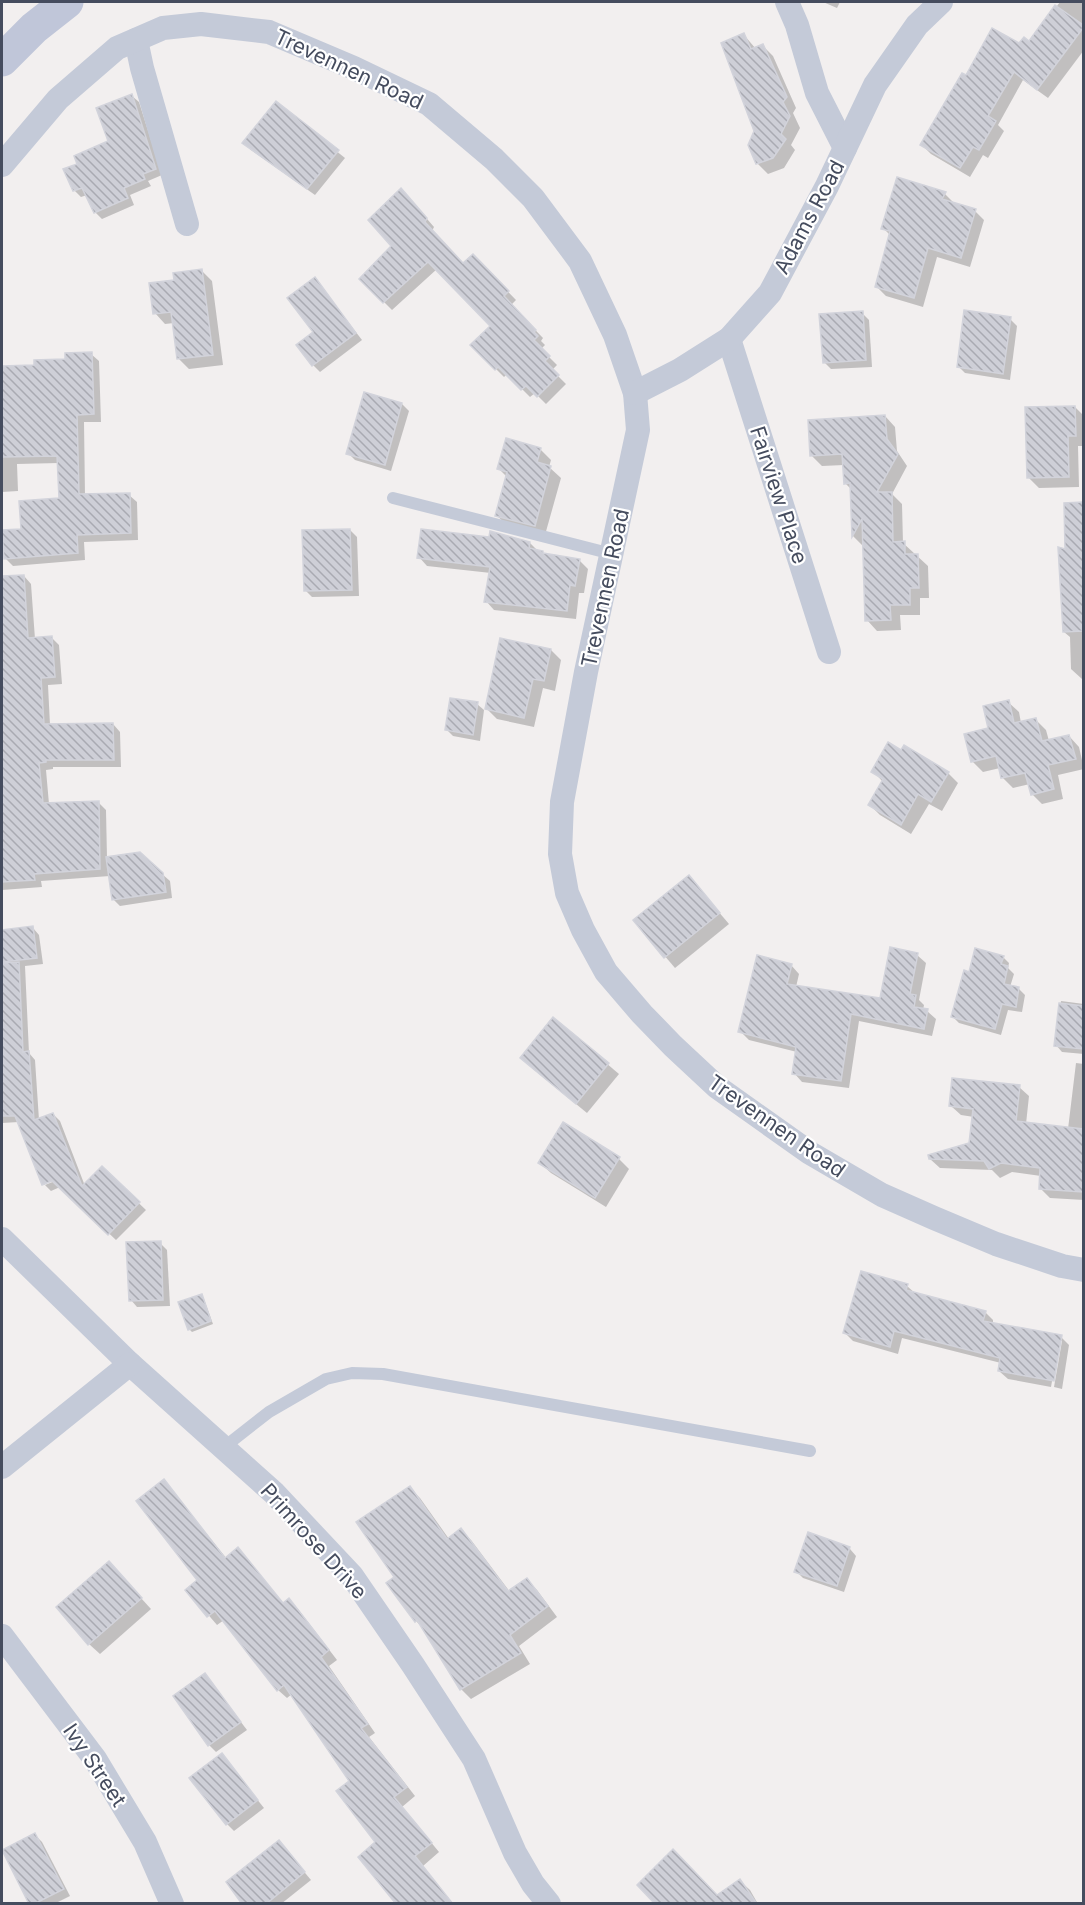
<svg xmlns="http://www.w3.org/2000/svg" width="1085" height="1905" viewBox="0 0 1085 1905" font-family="Inter,sans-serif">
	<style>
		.shadow { fill: #0003 }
		.building { fill: url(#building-back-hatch); stroke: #d2d3db; stroke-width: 1.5 }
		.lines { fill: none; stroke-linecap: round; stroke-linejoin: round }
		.service { stroke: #c4cad8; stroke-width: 12 }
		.minor { stroke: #c4cad8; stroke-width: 24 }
		.secondary { stroke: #c0c6d9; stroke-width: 33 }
		.labels { text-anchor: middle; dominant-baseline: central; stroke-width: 4.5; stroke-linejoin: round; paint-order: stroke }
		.street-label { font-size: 21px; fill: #454c5e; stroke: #fff }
	</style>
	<defs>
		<pattern id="building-back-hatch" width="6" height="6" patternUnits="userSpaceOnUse" patternTransform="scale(1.5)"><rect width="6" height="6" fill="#cecfd7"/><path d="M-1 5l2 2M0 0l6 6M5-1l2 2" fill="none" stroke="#a9aab2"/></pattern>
	</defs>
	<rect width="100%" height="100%" fill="#f2efef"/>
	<g class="shadow">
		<polygon points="823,2 840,2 837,8"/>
		<polygon points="1060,2 1084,2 1084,50 1048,98 1023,80 998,125 1004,131 988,158 983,155 970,177 931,154 922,145 967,77 1019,45 1029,43"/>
		<polygon points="744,35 756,49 763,46 773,56 796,108 793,113 800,128 791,145 795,150 784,168 768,174 757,163 756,131"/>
		<polygon points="132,96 139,102 162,175 148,181 151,186 130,195 134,205 102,219 95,212 87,195 81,197 74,190 79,165 110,142"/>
		<polygon points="276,103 345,158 315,195 251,150 244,143"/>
		<polygon points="945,194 954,203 975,211 984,220 970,267 937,257 923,307 886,296 877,287 891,236 883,228"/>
		<polygon points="409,198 434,227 432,231 464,265 481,264 516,300 511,305 543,338 541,341 545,345 541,349 557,365 552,370 566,384 546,404 535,393 530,397 507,374 504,377 472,345 492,326 437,269 392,310 361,279 393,246"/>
		<polygon points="201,270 212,281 223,365 189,369 179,359 174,323 165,324 155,313 176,281"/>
		<polygon points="315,279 362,340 320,372 313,365"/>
		<polygon points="862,313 869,320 872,367 831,369 824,362"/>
		<polygon points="1010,319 1017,326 1010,380 965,373 958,366"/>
		<polygon points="91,354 99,361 101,422 84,422 85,496 129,495 137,502 138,540 84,542 85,560 13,566 5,558 23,530 60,499 59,463 17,464 18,491 2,492 2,368 35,367 67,361"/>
		<polygon points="402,404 409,411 391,471 355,460 348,453"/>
		<polygon points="1075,407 1084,416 1084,446 1078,446 1079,487 1039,488 1029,478"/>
		<polygon points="885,416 895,427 897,451 907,466 892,494 902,504 903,543 928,566 929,598 920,598 920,615 900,615 901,630 877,631 867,620 864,547 853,536 852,490 845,483 844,465 822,466 812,456"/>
		<polygon points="540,449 551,460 549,467 561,478 545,535 507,525 496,515 507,477 499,469"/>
		<polygon points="1084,503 1084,679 1082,679 1071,669 1070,637 1064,632 1067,551 1065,504"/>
		<polygon points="350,530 357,537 359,596 312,597 305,590"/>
		<polygon points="530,543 538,551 545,554 579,560 588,569 584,593 579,593 576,619 494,610 486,601 491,573 427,566 419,557"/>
		<polygon points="24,576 31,584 35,639 52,638 59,645 62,684 48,685 50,725 113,724 120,732 121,767 53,767 53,769 46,770 49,804 99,803 106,810 107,858 162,874 170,881 172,898 120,906 113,899 110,876 41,881 42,887 2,890 2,578"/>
		<polygon points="551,650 561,660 555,691 543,688 534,727 497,719 487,709"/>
		<polygon points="1008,702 1019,712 1021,723 1036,720 1046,730 1049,741 1069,736 1079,747 1084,769 1058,775 1063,799 1042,804 1032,794 1030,784 1013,788 1002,777 1000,768 983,772 972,761"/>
		<polygon points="477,704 484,710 480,741 453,736 446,729"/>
		<polygon points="873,771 948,773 958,783 942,811 929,804 911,834 880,815 870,805 883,782"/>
		<polygon points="689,877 729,924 675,968 635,921"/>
		<polygon points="33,928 39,935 43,964 25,966 29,1053 35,1060 39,1120 53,1114 60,1121 85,1186 102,1168 146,1210 116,1240 60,1187 51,1191 45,1185 60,1179 45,1182 45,1185 44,1184 19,1122 2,1123 2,932"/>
		<polygon points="917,955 926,963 919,1000 924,1005 923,1010 927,1011 936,1019 932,1036 859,1021 849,1088 802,1082 794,1073 797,1052 749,1040 740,1031 791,965 799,974 796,987 881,1000"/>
		<polygon points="1003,957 1009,963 1008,968 1014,974 1010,987 1019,989 1025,995 1022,1012 1008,1010 1001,1035 959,1023 952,1016 970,974"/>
		<polygon points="1061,1001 1084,1004 1084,1054 1062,1052 1056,1045"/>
		<polygon points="554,1019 619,1074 587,1113 532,1068"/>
		<polygon points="1076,1063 1084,1064 1084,1200 1050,1198 1040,1188 1041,1176 1012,1172 1000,1178 992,1170 940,1168 930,1159 971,1144 974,1117 961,1115 951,1106 1019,1087 1029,1096 1026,1124 1068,1129"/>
		<polygon points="619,1159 629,1169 606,1207 551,1173 540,1163"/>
		<polygon points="160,1243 167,1250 170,1306 137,1307 131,1300"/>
		<polygon points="907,1286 916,1294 985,1312 993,1320 993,1324 1061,1337 1069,1345 1062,1389 1054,1387 1062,1341 1059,1341 1051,1387 1008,1379 999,1371 1001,1363 902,1338 898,1354 853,1341 845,1333"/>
		<polygon points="201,1296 204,1299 213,1324 192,1332 189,1329"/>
		<polygon points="164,1481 227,1559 238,1549 284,1604 289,1600 298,1609 337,1660 329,1666 375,1733 369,1737 415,1796 402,1807 439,1852 423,1866 453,1904 398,1904 377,1842 351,1781 292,1694 287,1698 278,1690 224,1620 217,1625 187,1590 199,1581"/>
		<polygon points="410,1488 420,1498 449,1539 461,1530 471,1540 510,1592 527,1580 537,1590 557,1617 519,1646 530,1664 471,1699 461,1689 425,1630 416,1621 396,1577"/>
		<polygon points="808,1534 850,1549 856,1556 844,1592 803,1578 796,1571"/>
		<polygon points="119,1574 151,1609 100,1654 89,1644"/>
		<polygon points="205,1675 247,1730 216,1752 209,1745"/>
		<polygon points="222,1755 264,1808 234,1831 227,1824"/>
		<polygon points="35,1835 42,1842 70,1896 54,1904 30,1904"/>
		<polygon points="279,1842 311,1880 281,1904 244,1904"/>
		<polygon points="740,1881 750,1890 758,1904 657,1904 717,1896"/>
	</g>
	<g class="building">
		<polygon points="1055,5 1083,25 1083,28 1037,90 1014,72 988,116 996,121 979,150 973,147 960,168 920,145 962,73 966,75 992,28 1019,43 1024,37 1029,41"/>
		<polygon points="744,33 751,49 763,44 787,97 783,102 790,116 781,134 786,139 773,158 756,164 748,145 754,131 721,43"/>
		<polygon points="132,94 156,169 143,174 145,179 124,188 128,198 94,213 82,188 73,191 63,169 77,164 74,156 108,141 96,108"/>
		<polygon points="276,101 339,150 307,189 242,143"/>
		<polygon points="897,177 946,192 942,199 976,209 961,258 928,248 914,298 875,287 890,231 881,229"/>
		<polygon points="401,188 427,218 425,222 463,263 473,254 509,291 504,296 536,330 534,332 538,336 534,340 550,356 545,361 559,375 537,397 526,386 521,390 498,367 495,370 470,345 490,326 428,262 383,303 359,279 391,246 368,220"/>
		<polygon points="202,269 213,355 177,359 171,312 153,314 149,283 174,280 173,273"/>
		<polygon points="315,277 356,333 312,366 296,345 313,332 287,298"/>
		<polygon points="964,310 1011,317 1003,374 957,367"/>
		<polygon points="863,311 866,360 823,363 819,314"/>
		<polygon points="92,352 94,414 77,415 79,494 130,493 131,533 77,535 78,553 4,559 2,530 21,529 19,501 59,498 57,456 2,457 2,366 34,365 34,360 65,359 65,353"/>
		<polygon points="364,392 402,403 385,465 346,454"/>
		<polygon points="1075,406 1076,436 1068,436 1069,477 1027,478 1025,407"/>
		<polygon points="885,415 887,439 898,454 877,492 892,492 893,542 905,541 905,554 918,554 919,588 910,588 910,605 890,605 891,620 865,621 862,519 852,537 850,483 844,484 842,454 810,456 808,420"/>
		<polygon points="506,438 541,448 537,462 551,466 535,526 495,516 507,472 497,469"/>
		<polygon points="1083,502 1083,631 1063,632 1058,547 1065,549 1064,503"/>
		<polygon points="350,529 352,590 304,591 302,530"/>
		<polygon points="421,529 489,537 490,531 530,542 529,548 543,551 543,553 580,559 575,586 570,585 567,611 484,602 490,567 417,558"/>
		<polygon points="24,575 28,638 52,636 55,677 41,678 44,724 113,723 114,760 46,760 46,762 39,763 43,803 99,801 100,869 34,874 35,880 2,882 2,576"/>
		<polygon points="500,638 551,649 544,681 533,679 524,718 485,709"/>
		<polygon points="450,698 478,702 473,735 445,730"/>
		<polygon points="1009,700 1014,723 1036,718 1042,741 1069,735 1076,759 1048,765 1054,789 1031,795 1025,773 1001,778 996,756 971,762 964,734 988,728 983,706"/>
		<polygon points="888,742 901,750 904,745 949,772 931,802 918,794 901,825 868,805 883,779 871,772"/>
		<polygon points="140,852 163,873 166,892 112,900 106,857"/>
		<polygon points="689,875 720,913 664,958 633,920"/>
		<polygon points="33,926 37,958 2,962 2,930"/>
		<polygon points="890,947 918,953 910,994 916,995 914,1007 928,1009 924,1029 851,1014 841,1081 792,1074 796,1047 738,1032 757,955 792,964 787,984 880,998"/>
		<polygon points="975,948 1004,956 1001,964 1008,966 1004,984 1019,987 1016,1007 1002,1004 995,1029 951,1017 964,970 969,972"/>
		<polygon points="19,962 23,1052 29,1051 34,1120 53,1113 82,1186 102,1166 140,1202 108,1235 52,1181 42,1185 15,1116 2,1116 2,963"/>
		<polygon points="1059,1003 1083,1006 1083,1049 1054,1046"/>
		<polygon points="553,1017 609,1063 576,1104 520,1058"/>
		<polygon points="952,1078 1020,1085 1016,1121 1083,1129 1083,1192 1039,1189 1040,1168 1001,1163 989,1169 984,1161 929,1159 928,1155 969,1143 973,1109 949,1106"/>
		<polygon points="563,1122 620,1157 595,1198 538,1163"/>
		<polygon points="161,1241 163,1300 129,1301 126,1242"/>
		<polygon points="861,1271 908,1284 906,1290 986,1311 983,1321 1062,1335 1054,1381 998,1371 1000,1358 894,1331 890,1347 843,1333"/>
		<polygon points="202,1294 211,1321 188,1330 178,1302"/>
		<polygon points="164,1479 225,1558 238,1547 283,1603 289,1598 329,1650 321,1657 368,1724 361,1728 407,1787 394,1797 432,1843 415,1856 453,1904 396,1904 358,1857 375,1842 336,1791 349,1781 284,1685 277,1691 215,1611 207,1617 185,1590 197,1580 136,1501"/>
		<polygon points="410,1486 447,1539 461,1528 508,1591 527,1578 548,1606 510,1635 521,1653 460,1690 417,1620 415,1622 386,1583 394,1577 356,1522"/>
		<polygon points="808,1532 850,1547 837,1586 794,1572"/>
		<polygon points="109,1561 142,1598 88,1645 56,1607"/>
		<polygon points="205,1673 241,1722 208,1746 173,1696"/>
		<polygon points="222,1753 258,1800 226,1825 189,1778"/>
		<polygon points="35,1833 64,1889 34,1904 29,1904 2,1850"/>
		<polygon points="279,1840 305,1872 266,1904 242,1904 226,1882"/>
		<polygon points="673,1849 717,1895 740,1879 757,1904 655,1904 637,1885"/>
	</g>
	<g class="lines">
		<g class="service">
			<polyline points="393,498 612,554"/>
			<polyline points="223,1448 269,1412 326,1379 352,1373 383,1374 810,1451"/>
		</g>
		<g class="minor">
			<polyline points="787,2 797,25 817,93 845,148"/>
			<polyline points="136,40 142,68 187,224"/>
			<polyline points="2,165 58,99 117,48 163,28 201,24 269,32 354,68 429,104 494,159 533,198 580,261 615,335 635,393 638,430 586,672 562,802 560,854 567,893 583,930 606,972 642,1014 673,1046 717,1087 810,1153 882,1195 934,1218 996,1244 1062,1266 1084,1270"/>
			<polyline points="729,339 829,652"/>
			<polyline points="635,393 680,370 729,339 770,293 827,186 875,85 917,25 941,2"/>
			<polyline points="2,1239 130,1364 274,1493 352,1576 413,1665 474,1759 515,1853 533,1884 549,1904"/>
			<polyline points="2,1467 130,1364"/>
			<polyline points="2,1636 95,1759 145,1842 172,1904"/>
		</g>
		<polyline class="secondary" points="2,60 34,28 67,2"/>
	</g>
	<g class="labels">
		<g class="street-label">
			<text transform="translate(349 69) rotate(25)">Trevennen Road</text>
			<text transform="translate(809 217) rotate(-62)">Adams Road</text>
			<text transform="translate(779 495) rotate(72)">Fairview Place</text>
			<text transform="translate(605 588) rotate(-78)">Trevennen Road</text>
			<text transform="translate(777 1126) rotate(35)">Trevennen Road</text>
			<text transform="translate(314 1541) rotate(48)">Primrose Drive</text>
			<text transform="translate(95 1765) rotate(56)">Ivy Street</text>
		</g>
	</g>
	<rect width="1085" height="1905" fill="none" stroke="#454c5e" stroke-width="6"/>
</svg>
